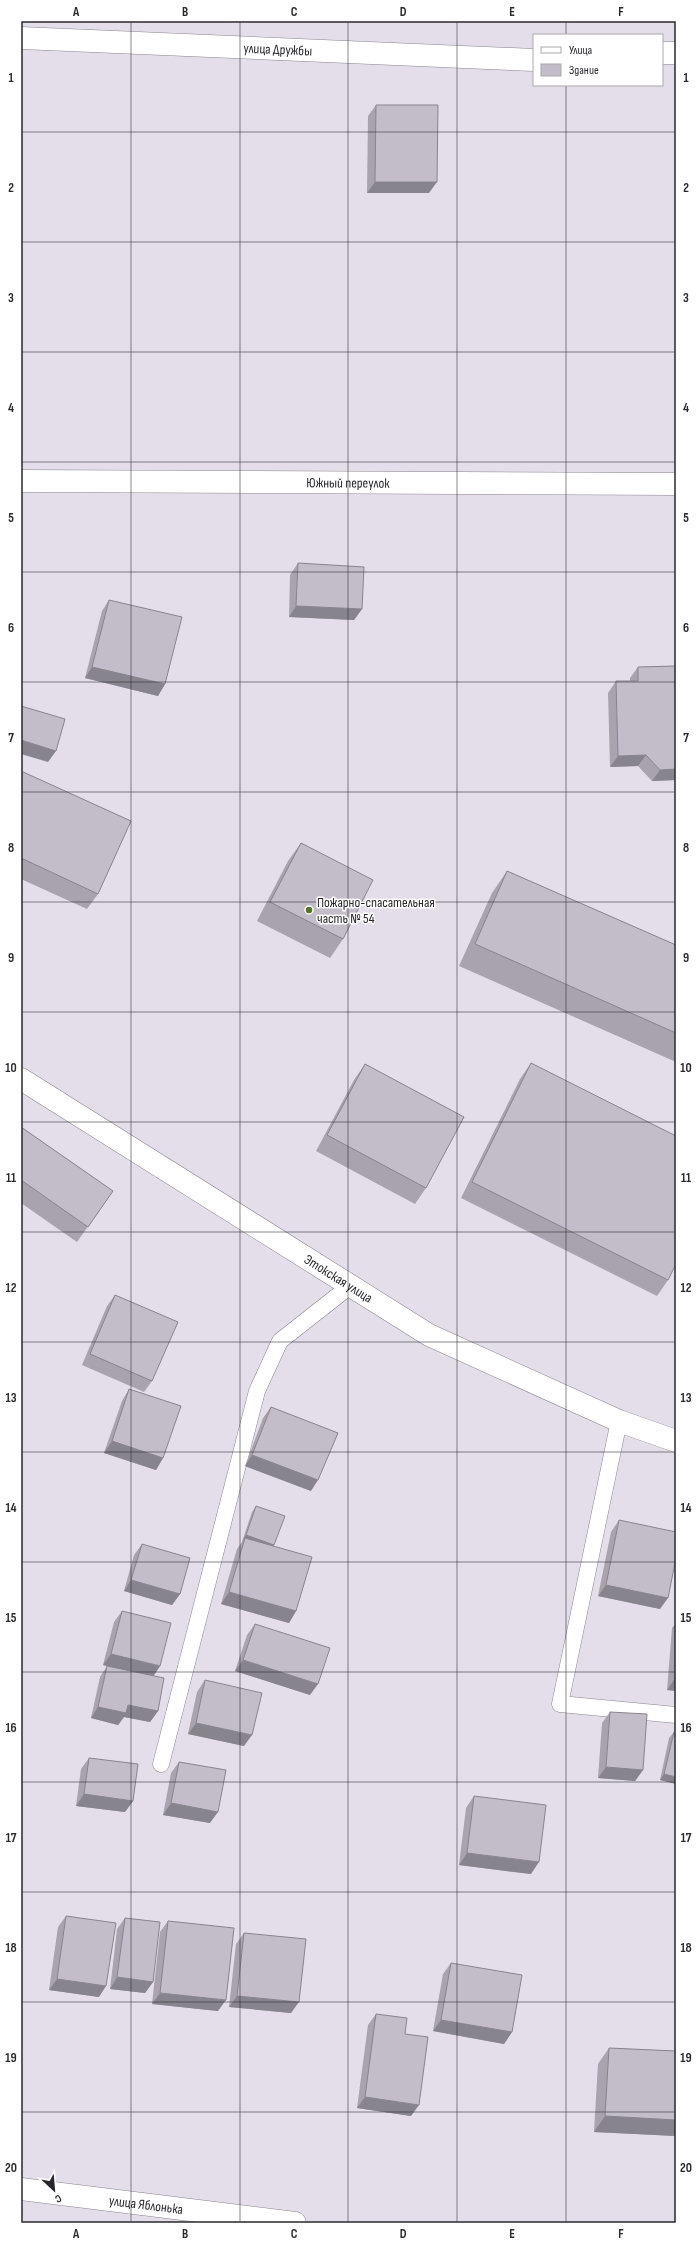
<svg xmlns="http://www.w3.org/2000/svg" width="697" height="2244" viewBox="0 0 697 2244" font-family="'Sofia Sans Condensed',sans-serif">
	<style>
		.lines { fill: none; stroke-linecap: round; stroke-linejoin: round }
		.service-casing { stroke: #89848f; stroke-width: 17 }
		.minor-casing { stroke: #89848f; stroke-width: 23 }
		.secondary-casing { stroke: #89848f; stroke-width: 23 }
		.service { stroke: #fff; stroke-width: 16 }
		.minor { stroke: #fff; stroke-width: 22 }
		.secondary { stroke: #fff; stroke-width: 22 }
		.wall { fill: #a8a3ad }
		.shaded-wall { fill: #88848d }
		.building { fill: #c3bdc9; stroke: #88848d }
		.grid { fill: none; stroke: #2a282d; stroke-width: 1; stroke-opacity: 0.55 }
		.poi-dot { fill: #587226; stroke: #fff; stroke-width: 1.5 }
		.labels { text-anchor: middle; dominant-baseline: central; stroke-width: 3; stroke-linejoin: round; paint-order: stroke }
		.street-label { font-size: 14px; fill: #2a282d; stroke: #fff }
		.poi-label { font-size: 14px; fill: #2a282d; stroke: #fff; text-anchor: start }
		.neatline { fill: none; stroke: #2a282d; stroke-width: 1.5 }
		.grid-label { font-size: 13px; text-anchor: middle; font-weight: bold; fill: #2a282d }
	</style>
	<rect width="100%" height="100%" fill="#e4deeb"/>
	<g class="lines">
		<defs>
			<g id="service">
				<polyline points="619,1421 560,1704 676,1715"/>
				<polyline points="161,1764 257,1391 280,1341 350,1286"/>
			</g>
			<g id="minor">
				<path id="s1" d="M21,38l513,22"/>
				<polyline points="662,53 676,53"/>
				<path id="s2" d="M21,481l655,3"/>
				<path id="s3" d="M21,2189l274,34"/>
			</g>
			<g id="secondary">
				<path id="s4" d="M21,1079l408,256 190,86 57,20"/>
			</g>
		</defs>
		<use href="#service" class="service-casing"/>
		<use href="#minor" class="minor-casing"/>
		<use href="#secondary" class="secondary-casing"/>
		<use href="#service" class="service"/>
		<use href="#minor" class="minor"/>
		<use href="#secondary" class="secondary"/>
	</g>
	<g class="wall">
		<polygon points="376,105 429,193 367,193 368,116"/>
		<polygon points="298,563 362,609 354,620 289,617 290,575"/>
		<polygon points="109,600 165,684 158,696 85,678 102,611"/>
		<polygon points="676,666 676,780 652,781 638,766 610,767 608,693 616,681 630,681 630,678 638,667"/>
		<polygon points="21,771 98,894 87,909 21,879"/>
		<polygon points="301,843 343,939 330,958 257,921 288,861"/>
		<polygon points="507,871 676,945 676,1062 459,966 492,893"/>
		<polygon points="531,1063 668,1280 657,1296 461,1198 520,1079"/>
		<polygon points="365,1064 426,1188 415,1204 316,1151 354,1080"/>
		<polygon points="21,1127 113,1191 77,1242 21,1203"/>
		<polygon points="115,1295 152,1381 144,1392 82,1365 107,1306"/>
		<polygon points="129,1389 163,1458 156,1470 104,1453 122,1401"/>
		<polygon points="271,1407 311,1491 245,1466 263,1418"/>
		<polygon points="256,1506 274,1546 296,1611 289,1623 221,1604 237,1549 242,1542 252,1512"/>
		<polygon points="619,1520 660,1609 598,1596 611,1532"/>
		<polygon points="142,1544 180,1594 172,1605 124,1591 134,1555"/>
		<polygon points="122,1611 160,1666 154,1675 158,1711 150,1722 124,1717 118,1725 91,1718 100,1677 107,1666 103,1665 114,1622"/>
		<polygon points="676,1623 676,1691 667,1690 672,1628"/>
		<polygon points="255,1624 310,1695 235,1671 247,1635"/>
		<polygon points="205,1680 244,1746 188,1734 197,1692"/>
		<polygon points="610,1712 643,1770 635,1781 598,1778 602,1723"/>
		<polygon points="674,1732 676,1784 660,1780 669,1738"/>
		<polygon points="89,1758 133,1801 125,1812 76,1806 81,1769"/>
		<polygon points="179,1762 210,1823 163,1815 171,1773"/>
		<polygon points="474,1796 531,1874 459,1865 466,1808"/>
		<polygon points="66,1916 99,1997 49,1990 58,1927"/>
		<polygon points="125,1918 153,1982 145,1993 110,1989 117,1929"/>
		<polygon points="168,1921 218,2011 152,2004 160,1932"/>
		<polygon points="244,1933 291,2013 229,2007 236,1944"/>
		<polygon points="451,1963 512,2032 504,2044 433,2031 443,1974"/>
		<polygon points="376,2014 405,2034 411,2116 357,2108 368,2025"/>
		<polygon points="609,2048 676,2051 676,2136 594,2132 598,2064"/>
	</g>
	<g class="shaded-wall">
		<polygon points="375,182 437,182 429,193 367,193"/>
		<polygon points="296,606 362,609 354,620 289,617"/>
		<polygon points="92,667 165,684 158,696 85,678"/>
		<polygon points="21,740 56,751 48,762 21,754"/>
		<polygon points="646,755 638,766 610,767 618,756"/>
		<polygon points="676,769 676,780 652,781 660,770"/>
		<polygon points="112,1441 163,1458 156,1470 104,1453"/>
		<polygon points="252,1455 318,1480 311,1491 245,1466"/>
		<polygon points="246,1535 274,1545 270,1551 245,1538 242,1541"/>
		<polygon points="131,1580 180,1594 172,1605 124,1591"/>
		<polygon points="606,1585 668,1598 660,1609 598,1596"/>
		<polygon points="229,1592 296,1611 289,1623 221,1604"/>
		<polygon points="111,1654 160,1666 152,1678 103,1665"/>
		<polygon points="243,1660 318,1684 310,1695 235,1671"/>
		<polygon points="675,1678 676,1679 676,1691 667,1690"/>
		<polygon points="128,1705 158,1711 150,1722 124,1717 118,1725 91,1718 98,1707"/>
		<polygon points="196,1723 252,1735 244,1746 188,1734"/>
		<polygon points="606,1767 643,1770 635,1781 598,1778"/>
		<polygon points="664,1774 676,1777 676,1784 660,1780"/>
		<polygon points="84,1794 133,1801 125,1812 76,1806"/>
		<polygon points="171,1803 218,1812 210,1823 163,1815"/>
		<polygon points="467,1853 539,1862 531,1874 459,1865"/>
		<polygon points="117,1977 153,1982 145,1993 110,1989"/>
		<polygon points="57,1979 106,1986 99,1997 49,1990"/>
		<polygon points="160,1993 226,2000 218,2011 152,2004"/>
		<polygon points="237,1996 299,2002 291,2013 229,2007"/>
		<polygon points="441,2020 512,2032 504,2044 433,2031"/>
		<polygon points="365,2097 419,2105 411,2116 357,2108"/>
		<polygon points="605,2116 676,2120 676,2136 594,2132"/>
	</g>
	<g class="building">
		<polygon points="376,105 438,105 437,182 375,182"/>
		<polygon points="298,563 364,567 362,609 296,606"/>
		<polygon points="109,600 182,617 165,684 92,667"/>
		<polygon points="676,666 676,769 660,770 646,755 618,756 616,681 638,681 638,667"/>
		<polygon points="21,706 65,719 56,751 21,740"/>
		<polygon points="21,771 131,821 98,894 21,858"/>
		<polygon points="301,843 373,880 343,939 270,902"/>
		<polygon points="507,871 676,945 676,1033 475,944"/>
		<polygon points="531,1063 676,1136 676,1264 668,1280 472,1182"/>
		<polygon points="365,1064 464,1117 426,1188 327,1135"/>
		<polygon points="21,1127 113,1191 88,1227 21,1180"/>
		<polygon points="115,1295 178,1322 152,1381 90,1354"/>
		<polygon points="129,1389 181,1406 163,1458 112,1441"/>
		<polygon points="271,1407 338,1433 318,1480 252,1455"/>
		<polygon points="256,1506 285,1516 274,1545 246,1535"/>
		<polygon points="619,1520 676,1532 676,1558 668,1598 606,1585"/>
		<polygon points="245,1538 312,1557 296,1611 229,1592"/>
		<polygon points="142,1544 190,1558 180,1594 131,1580"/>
		<polygon points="122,1611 171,1623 160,1666 111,1654"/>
		<polygon points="255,1624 330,1648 318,1684 243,1660"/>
		<polygon points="676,1663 676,1679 675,1678"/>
		<polygon points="107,1666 164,1678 158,1711 128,1705 126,1713 98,1707"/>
		<polygon points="205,1680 262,1693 252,1735 196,1723"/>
		<polygon points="610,1712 647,1714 643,1770 606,1767"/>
		<polygon points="674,1732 676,1733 676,1777 664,1774"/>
		<polygon points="89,1758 138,1764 133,1801 84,1794"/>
		<polygon points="179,1762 226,1770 218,1812 171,1803"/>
		<polygon points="474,1796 546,1805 539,1862 467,1853"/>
		<polygon points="66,1916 116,1923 106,1986 57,1979"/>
		<polygon points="125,1918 160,1922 153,1982 117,1977"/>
		<polygon points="168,1921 234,1928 226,2000 160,1993"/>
		<polygon points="244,1933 306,1939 299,2002 237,1996"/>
		<polygon points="451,1963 522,1975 512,2032 441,2020"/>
		<polygon points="376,2014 407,2018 405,2034 428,2037 419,2105 365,2097"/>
		<polygon points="609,2048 676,2051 676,2120 605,2116"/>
	</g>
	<path class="grid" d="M131,21v2202M240,21v2202M348,21v2202M457,21v2202M566,21v14M566,85v2138M21,132h655M21,242h655M21,352h655M21,462h655M21,572h655M21,682h655M21,792h655M21,902h655M21,1012h655M21,1122h655M21,1232h655M21,1342h655M21,1452h655M21,1562h655M21,1672h655M21,1782h655M21,1892h655M21,2002h655M21,2112h655"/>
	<circle class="poi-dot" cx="309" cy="910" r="4"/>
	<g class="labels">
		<g class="street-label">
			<text stroke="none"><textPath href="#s1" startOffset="257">улица Дружбы</textPath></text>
			<text stroke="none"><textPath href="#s2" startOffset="327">Южный переулок</textPath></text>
			<text stroke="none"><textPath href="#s4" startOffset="375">Этокская улица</textPath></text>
			<text stroke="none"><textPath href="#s3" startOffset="126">улица Яблонька</textPath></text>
		</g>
		<g class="poi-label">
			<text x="317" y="902">Пожарно-спасательная<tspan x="317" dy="16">часть № 54</tspan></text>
		</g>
	</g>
	<rect width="697" height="2244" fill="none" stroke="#ffffff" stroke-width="44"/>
	<rect x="533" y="34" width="130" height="52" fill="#ffffff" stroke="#aaa9ab"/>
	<rect x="541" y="47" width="20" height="6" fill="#ffffff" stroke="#aaa9ab"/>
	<text x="569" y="54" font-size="12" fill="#2a282d">Улица</text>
	<rect x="541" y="64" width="20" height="12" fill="#c3bdc9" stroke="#aaa9ab"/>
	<text x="569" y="74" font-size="12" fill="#2a282d">Здание</text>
	<g transform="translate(54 2190) rotate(154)" stroke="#ffffff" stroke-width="3" paint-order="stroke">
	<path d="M0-3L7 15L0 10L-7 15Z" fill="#2a282d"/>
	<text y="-6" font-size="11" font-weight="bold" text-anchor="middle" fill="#2a282d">С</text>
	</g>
	<rect x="22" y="22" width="653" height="2200" class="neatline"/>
	<g class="grid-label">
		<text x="76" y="16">A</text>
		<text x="185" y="16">B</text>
		<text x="294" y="16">C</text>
		<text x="403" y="16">D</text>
		<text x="512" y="16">E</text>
		<text x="621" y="16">F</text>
		<text x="11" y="82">1</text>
		<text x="686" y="82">1</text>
		<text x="11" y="192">2</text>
		<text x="686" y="192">2</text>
		<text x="11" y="302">3</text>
		<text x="686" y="302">3</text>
		<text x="11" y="412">4</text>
		<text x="686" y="412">4</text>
		<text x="11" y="522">5</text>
		<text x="686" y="522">5</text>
		<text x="11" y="632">6</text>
		<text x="686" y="632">6</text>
		<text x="11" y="742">7</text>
		<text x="686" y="742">7</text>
		<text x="11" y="852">8</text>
		<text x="686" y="852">8</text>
		<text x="11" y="962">9</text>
		<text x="686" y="962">9</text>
		<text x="11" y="1072">10</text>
		<text x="686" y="1072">10</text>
		<text x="11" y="1182">11</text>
		<text x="686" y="1182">11</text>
		<text x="11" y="1292">12</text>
		<text x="686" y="1292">12</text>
		<text x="11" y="1402">13</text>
		<text x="686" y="1402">13</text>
		<text x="11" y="1512">14</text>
		<text x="686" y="1512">14</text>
		<text x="11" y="1622">15</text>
		<text x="686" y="1622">15</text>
		<text x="11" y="1732">16</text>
		<text x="686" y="1732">16</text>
		<text x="11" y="1842">17</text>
		<text x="686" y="1842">17</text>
		<text x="11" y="1952">18</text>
		<text x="686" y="1952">18</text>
		<text x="11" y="2062">19</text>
		<text x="686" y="2062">19</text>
		<text x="11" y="2172">20</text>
		<text x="686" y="2172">20</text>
		<text x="76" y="2238">A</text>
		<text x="185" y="2238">B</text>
		<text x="294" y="2238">C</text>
		<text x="403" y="2238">D</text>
		<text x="512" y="2238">E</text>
		<text x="621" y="2238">F</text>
	</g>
</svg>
